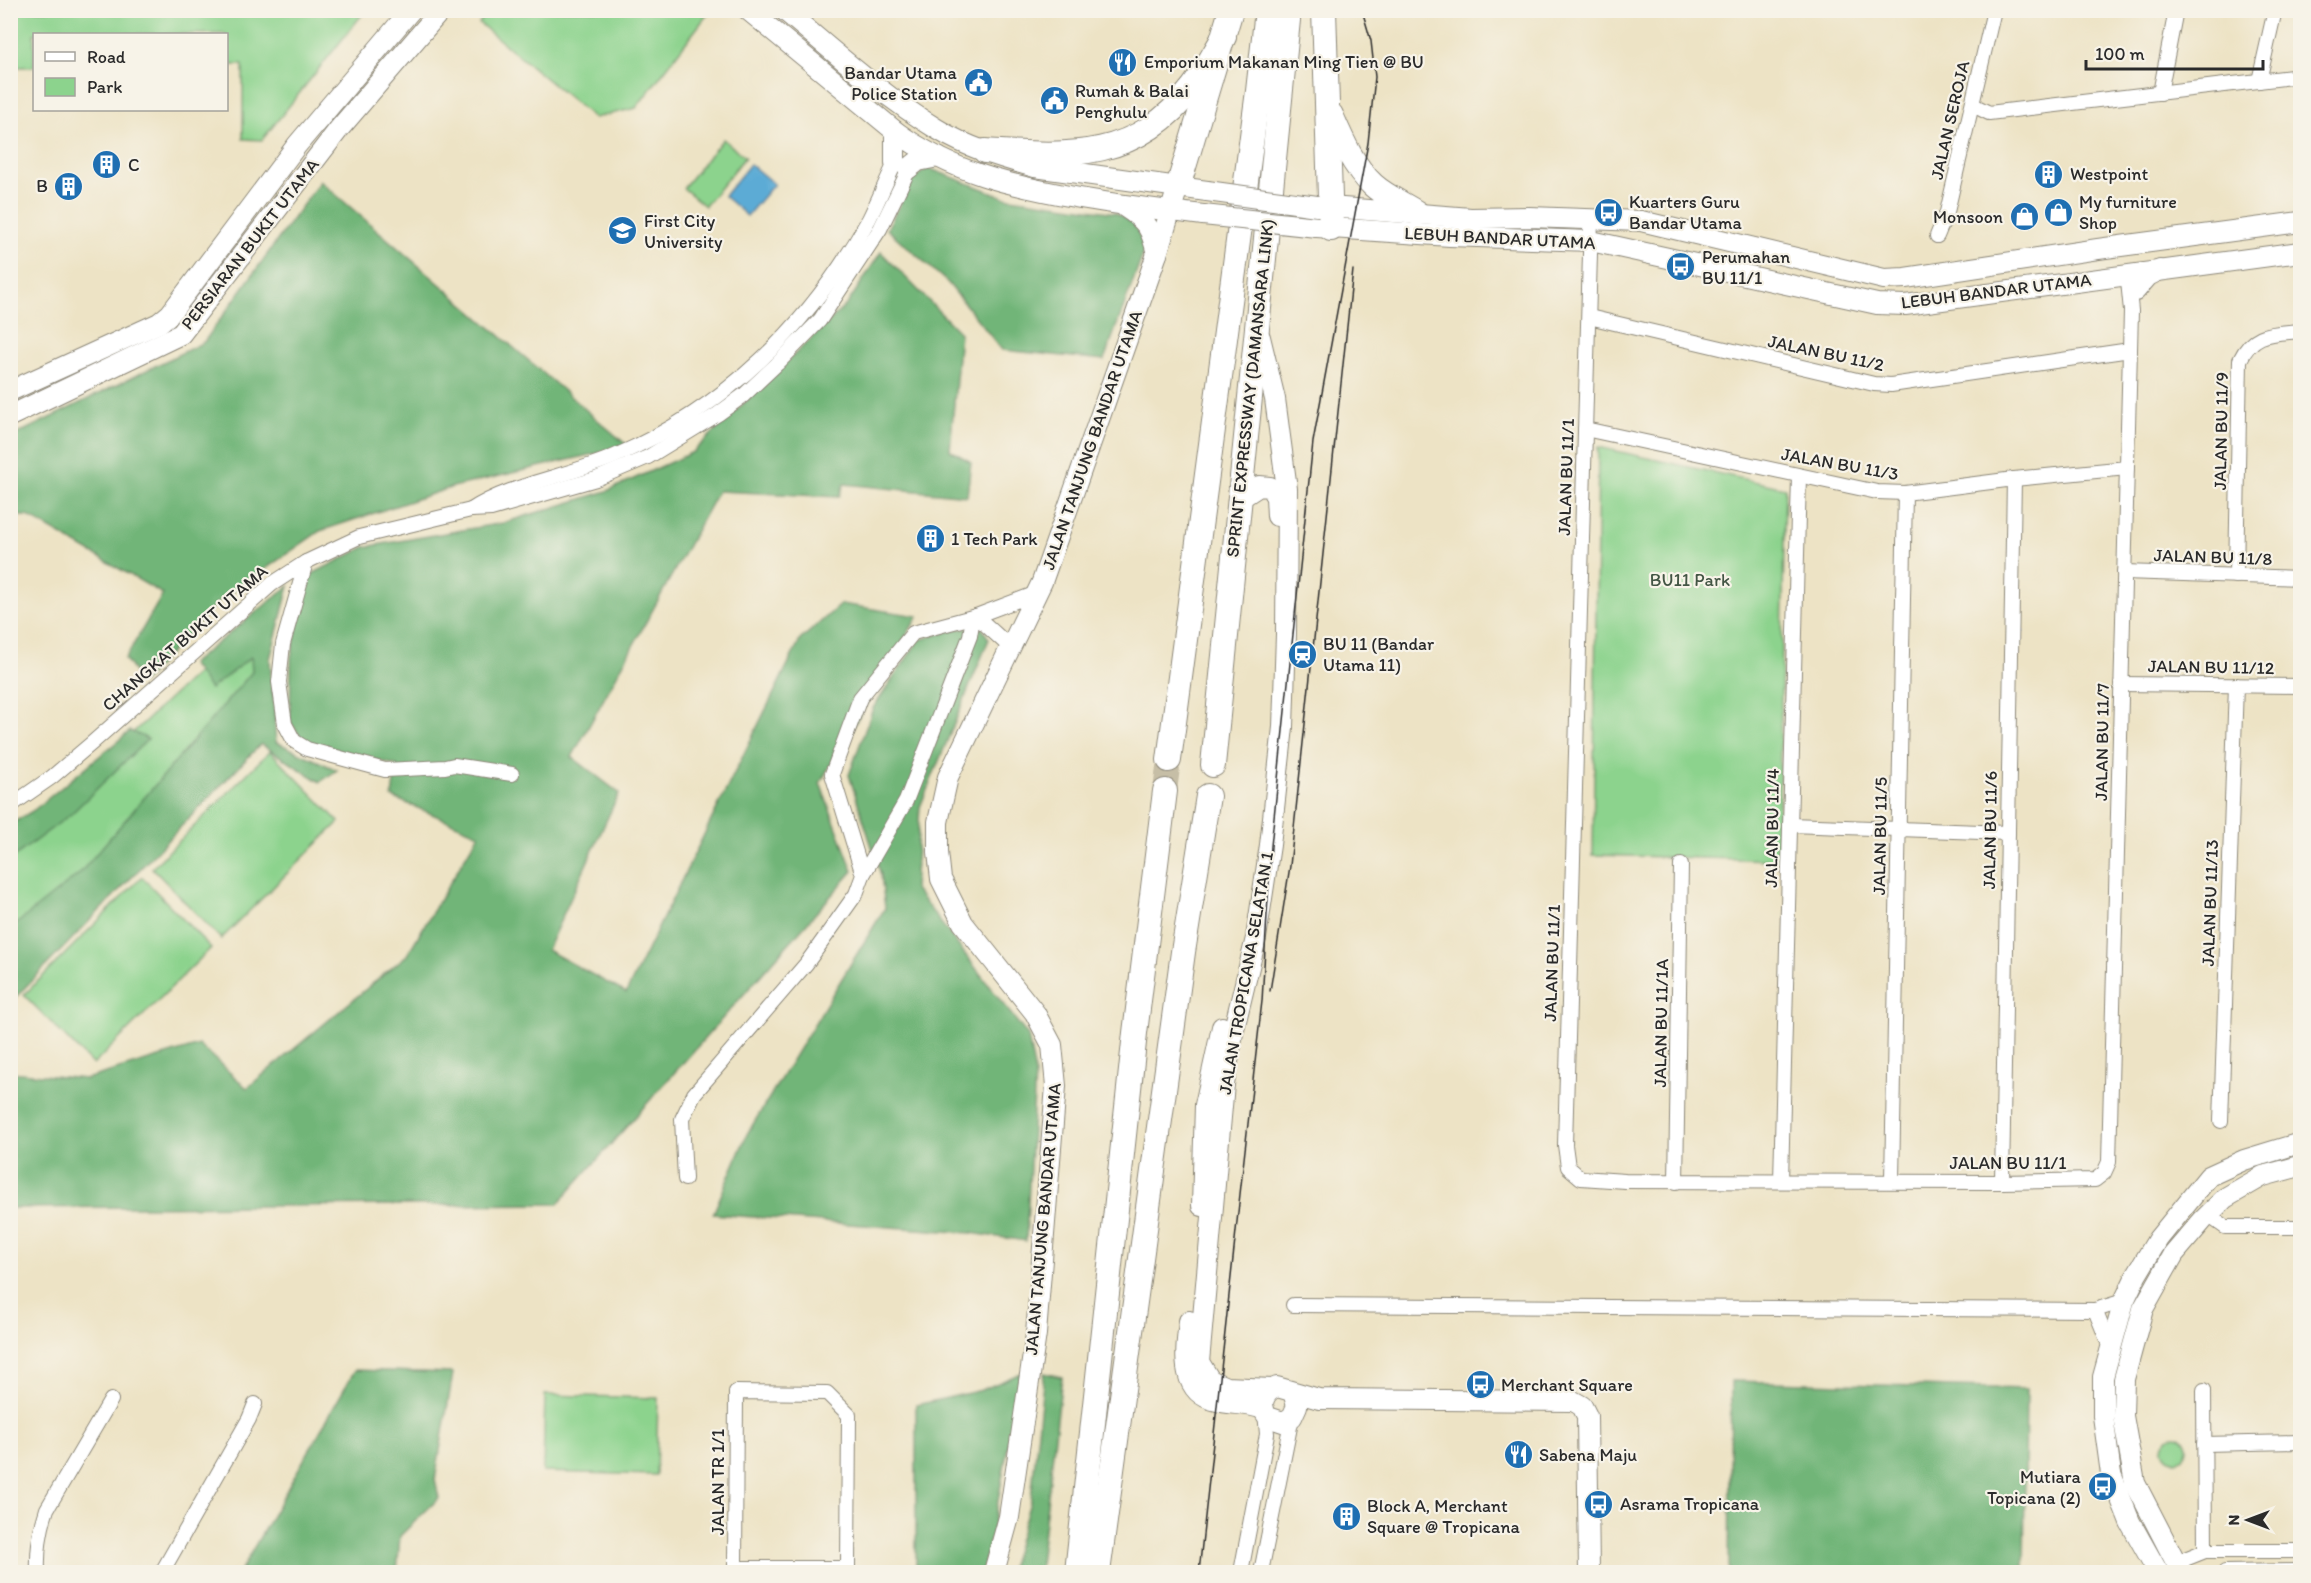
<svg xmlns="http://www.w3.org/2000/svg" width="2311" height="1583" viewBox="0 0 2311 1583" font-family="Itim,sans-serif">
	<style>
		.green { fill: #8cd38d; stroke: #5c7f5c; stroke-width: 1.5 }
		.forest { fill: #71b578; stroke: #4e7052; stroke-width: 1.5 }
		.water { fill: #5babd5; stroke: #436b80; stroke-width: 1.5 }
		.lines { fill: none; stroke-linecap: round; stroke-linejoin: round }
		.highway-tunnel { stroke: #c6bea6; stroke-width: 24; stroke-dasharray: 24 12; stroke-linecap: butt }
		.street-casing { stroke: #8c8778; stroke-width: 16 }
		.secondary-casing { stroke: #8c8778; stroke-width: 22 }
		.highway-casing { stroke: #8c8778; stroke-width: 26 }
		.street { stroke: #fff; stroke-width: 14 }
		.secondary { stroke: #fff; stroke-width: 20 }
		.highway { stroke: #fff; stroke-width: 24 }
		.tram { stroke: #2b2b2b; stroke-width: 1.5 }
		.secondary-bridge-casing { stroke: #8c8778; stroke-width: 22; stroke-linecap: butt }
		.secondary-bridge { stroke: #fff; stroke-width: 20 }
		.labels { text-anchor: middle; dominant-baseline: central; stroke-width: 4.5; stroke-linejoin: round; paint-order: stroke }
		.poi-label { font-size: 18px; fill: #2b2b2b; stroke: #f7f3e8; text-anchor: start }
		.street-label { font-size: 18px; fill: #2b2b2b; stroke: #f7f3e8 }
		.park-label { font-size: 18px; fill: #435544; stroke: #f7f3e8 }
	</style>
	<rect width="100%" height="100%" fill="#f7f3e8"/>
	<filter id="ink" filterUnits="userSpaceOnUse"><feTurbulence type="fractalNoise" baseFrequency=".0167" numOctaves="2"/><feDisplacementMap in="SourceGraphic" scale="12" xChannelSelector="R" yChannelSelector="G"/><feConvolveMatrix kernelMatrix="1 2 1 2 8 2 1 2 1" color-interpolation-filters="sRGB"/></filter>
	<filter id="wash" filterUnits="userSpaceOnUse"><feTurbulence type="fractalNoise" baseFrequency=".008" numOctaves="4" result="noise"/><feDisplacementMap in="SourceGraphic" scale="24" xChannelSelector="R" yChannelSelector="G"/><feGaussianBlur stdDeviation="1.35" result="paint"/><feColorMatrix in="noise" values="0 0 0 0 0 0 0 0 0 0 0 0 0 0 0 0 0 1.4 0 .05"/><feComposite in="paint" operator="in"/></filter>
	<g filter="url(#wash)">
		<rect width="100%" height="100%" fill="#ede3c5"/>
		<g class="green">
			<polygon points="490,10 709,10 710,11 636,108 594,118 479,23"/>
			<polygon points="10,11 11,10 365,11 262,140 243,139 243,65 227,65 226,34 34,34 34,67 11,67"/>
			<polygon points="723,139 745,157 705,206 683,188"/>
			<polygon points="1598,447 1785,488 1778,860 1593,855"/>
			<polygon points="248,625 282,714 11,971 11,829 64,797"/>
			<polygon points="270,751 339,822 221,939 152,868"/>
			<polygon points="142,877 211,948 93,1065 24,995"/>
			<polygon points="545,1395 658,1398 656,1475 543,1472"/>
			<circle cx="2175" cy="1448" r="12"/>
		</g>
		<g class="forest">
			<polygon points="928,168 1004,197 1116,213 1134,224 1145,249 1104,360 1002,350 948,283 887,229 913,179"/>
			<polygon points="320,181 628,446 453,487 320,531 218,602 142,683 125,659 163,594 28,516 11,516 11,437 204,342"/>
			<polygon points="881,252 960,333 950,450 971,462 967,496 844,484 839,497 718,491 572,757 619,793 547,950 626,993 800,640 841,604 918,616 820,783 853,871 558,1204 11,1208 10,1072 86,1079 199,1045 247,1088 407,955 479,834 392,797 396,765 335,750 304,741 290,722 291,657 308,576 365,547 503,523 607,491 693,452 848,303"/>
			<polygon points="289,586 270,659 276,742 337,770 320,782 261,744 11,1002 11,928 79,874 252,672 251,657 210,689 191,664"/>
			<polygon points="982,628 989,639 920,807 914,888 1028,1036 1035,1074 1026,1241 970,1233 713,1214 747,1134 885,908 881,875 849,775 873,708 919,640 956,629"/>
			<polygon points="130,731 148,739 71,814 11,859 11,824 34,810"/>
			<polygon points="355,1370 453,1373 435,1480 439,1498 400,1536 397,1572 240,1572"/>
			<polygon points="1021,1373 993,1529 982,1572 916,1572 916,1405 982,1390"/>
			<polygon points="1044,1373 1062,1377 1039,1572 1009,1572 1031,1499"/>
			<polygon points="1731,1381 2026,1389 2024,1572 1729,1572"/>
		</g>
		<polygon class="water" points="750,164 774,184 747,216 724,196"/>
	</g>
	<g filter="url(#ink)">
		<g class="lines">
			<polyline class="highway-tunnel" points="1165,791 1169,760"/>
			<defs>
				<g id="street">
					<polyline points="2259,81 2275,10"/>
					<polyline points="2160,93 2176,10"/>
					<polyline points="1973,105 1989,113 2300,76"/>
					<polyline points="1591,218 1565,1145 1568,1167 1581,1178 1625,1181 2002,1182 2095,1180 2104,1173 2109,1162 2131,311 2128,281"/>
					<polyline points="1937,236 1947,212 1994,10"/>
					<polyline points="1589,317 1874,384 1891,385 2130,350"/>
					<polyline points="1585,429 1877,492 1905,493 2014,479 2127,468"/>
					<path d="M471,510c39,-26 99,-34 144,-54 111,-48 196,-132 254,-237 10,-20 19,-42 29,-62"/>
					<polyline points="306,562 283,644 279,682 285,724 294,741 307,749 385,770 445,767 454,765 512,774"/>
					<polyline points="2124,572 2300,578"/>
					<path d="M2236,576l4,-216c14,-29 32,-26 60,-29"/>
					<polyline points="976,616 1010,647"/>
					<polyline points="2121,684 2300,686"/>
					<polyline points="10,806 52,777 92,743 272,584 306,562 359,537 471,510 491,509 596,479 648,457 718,414 744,395 777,364 820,320 880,229 912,163"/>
					<polyline points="1790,825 2008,833"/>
					<polyline points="863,875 906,801 970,636 973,617"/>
					<polyline points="2221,1121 2236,685"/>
					<polyline points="685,1179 682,1119 694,1094 806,964 856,894 863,875 832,774 860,698 913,633 976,616 1037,593"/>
					<polyline points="1892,1180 1905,493"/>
					<polyline points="1781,1181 1799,476"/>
					<polyline points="1676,1182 1681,865"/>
					<polyline points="2002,1182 2014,479"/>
					<polyline points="2208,1215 2225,1227 2300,1227"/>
					<polyline points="1293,1305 2095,1310"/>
					<polyline points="2110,1347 2095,1310 2124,1301"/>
					<polyline points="2204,1390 2205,1551"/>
					<polyline points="2204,1444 2300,1442"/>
					<polyline points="2175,1563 2205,1551 2300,1551"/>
					<path d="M38,1572c-1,-22 2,-42 9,-63l64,-109"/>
					<polyline points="162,1572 249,1419 255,1404"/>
					<polyline points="735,1572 735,1568 736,1392 827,1393 849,1415 848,1568 735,1568"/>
					<polyline points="1241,1572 1267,1434 1265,1413"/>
					<polyline points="1261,1572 1292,1417"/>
					<polyline points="2225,1572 2300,1571"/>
				</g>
				<g id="secondary">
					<path d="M748,10l147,121c57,42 117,55 185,67 41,7 82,12 123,17"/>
					<path d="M784,10c48,40 100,87 153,119 29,18 65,29 98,38l172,24"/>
					<polyline points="895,163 895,131"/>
					<polyline points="908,169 918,161 938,157"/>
					<polyline points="1317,206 1471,218 1529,217 1641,221 1884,279 1905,278 2098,249 2300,222"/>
					<path d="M1125,207c23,15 26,21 32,47"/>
					<polyline points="1317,227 1450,236 1591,241 1877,304 1905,305 2300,252"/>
					<polyline points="2135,291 2148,276 2160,270"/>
					<polyline points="1260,337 1275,399 1287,489 1286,634 1283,727 1270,845 1256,938 1233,1033 1224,1084 1199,1362 1210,1380 1226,1387 1272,1389"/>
					<polyline points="10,391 159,323 170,314 297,145 411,10"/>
					<polyline points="10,416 181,334 339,129 441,10"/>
					<polyline points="1239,499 1259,486 1270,487 1276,497 1277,516"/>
					<polyline points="1202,1206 1205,1105 1222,1027"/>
					<path d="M1189,1321c-3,29 -11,72 28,80 16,4 31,2 46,8"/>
					<path d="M1293,1392l4,14 -5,11 -9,5 -15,-5c-9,-11 -5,-25 9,-30l42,12 254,2 9,5 5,10 2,156"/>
					<polyline points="994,1572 1009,1517 1036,1334 1056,1086 1052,1045 1035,1013 963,923 941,879 938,852 938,822 948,777 1042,582 1157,254 1178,187"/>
					<polyline points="2158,1572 2130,1522 2111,1474 2103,1416 2103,1377 2124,1301 2137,1274 2158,1239 2209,1176 2244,1160 2300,1143"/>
					<polyline points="2181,1572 2135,1483 2123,1416 2124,1379 2143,1309 2174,1254 2203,1220 2225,1198 2263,1176 2300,1166"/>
				</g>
				<g id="highway">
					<polyline points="1324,10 1331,229"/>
					<path d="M1331,115c11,25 22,51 42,70 12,11 30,19 44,28"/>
					<path d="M985,151c84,5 150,11 208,-64 12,-15 21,-34 31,-50"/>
					<polyline points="1178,187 1231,10"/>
					<polyline points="1169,760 1258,91 1267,10"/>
					<polyline points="1213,765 1289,10"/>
					<polyline points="1077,1572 1135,1033 1165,791"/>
					<polyline points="1098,1572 1183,952 1208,796"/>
				</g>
			</defs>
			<use href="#street" class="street-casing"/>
			<use href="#secondary" class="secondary-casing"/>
			<use href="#highway" class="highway-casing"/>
			<use href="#street" class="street"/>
			<use href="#secondary" class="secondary"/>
			<use href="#highway" class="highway"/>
			<g class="tram">
				<polyline points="1270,991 1290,866 1353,270"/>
				<polyline points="1199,1572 1240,1194 1262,1001 1271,846 1313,442 1368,143 1375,77 1371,41 1362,10"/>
			</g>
			<defs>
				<g id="secondary-bridge">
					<polyline points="1207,191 1317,206"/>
					<polyline points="1203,215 1317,227"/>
				</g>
			</defs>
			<use href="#secondary-bridge" class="secondary-bridge-casing"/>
			<use href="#secondary-bridge" class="secondary-bridge"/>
		</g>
	</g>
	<defs>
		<symbol id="restaurant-disc" viewBox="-11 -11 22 22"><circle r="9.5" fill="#1f6fb2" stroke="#f7f3e8"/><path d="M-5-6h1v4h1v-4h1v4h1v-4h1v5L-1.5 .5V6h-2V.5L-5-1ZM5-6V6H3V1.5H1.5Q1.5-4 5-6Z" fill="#fff"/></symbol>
		<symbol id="civic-disc" viewBox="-11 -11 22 22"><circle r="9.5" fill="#1f6fb2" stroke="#f7f3e8"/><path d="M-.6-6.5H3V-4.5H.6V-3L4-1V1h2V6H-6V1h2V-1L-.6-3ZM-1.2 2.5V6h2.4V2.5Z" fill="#fff"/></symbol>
		<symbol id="building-disc" viewBox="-11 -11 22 22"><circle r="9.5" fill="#1f6fb2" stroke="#f7f3e8"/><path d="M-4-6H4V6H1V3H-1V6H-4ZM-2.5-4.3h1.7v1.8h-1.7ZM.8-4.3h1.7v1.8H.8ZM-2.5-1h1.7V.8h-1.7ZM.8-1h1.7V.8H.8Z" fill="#fff"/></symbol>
		<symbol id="bus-disc" viewBox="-11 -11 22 22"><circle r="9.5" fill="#1f6fb2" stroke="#f7f3e8"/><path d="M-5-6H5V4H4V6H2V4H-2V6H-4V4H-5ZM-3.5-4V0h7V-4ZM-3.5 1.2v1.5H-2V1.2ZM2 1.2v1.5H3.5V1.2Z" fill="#fff"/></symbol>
		<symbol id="shop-disc" viewBox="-11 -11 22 22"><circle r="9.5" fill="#1f6fb2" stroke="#f7f3e8"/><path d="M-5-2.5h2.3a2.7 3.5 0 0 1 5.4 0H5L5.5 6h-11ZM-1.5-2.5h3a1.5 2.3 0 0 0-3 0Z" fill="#fff"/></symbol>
		<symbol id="university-disc" viewBox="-11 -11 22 22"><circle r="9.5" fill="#1f6fb2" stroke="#f7f3e8"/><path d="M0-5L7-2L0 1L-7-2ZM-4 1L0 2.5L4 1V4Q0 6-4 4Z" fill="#fff"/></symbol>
		<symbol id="station-disc" viewBox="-11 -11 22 22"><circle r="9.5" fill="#1f6fb2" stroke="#f7f3e8"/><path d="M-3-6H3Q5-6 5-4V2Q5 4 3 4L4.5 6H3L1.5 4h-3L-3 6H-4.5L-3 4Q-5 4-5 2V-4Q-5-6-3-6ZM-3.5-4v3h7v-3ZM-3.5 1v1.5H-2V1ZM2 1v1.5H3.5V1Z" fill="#fff"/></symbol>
	</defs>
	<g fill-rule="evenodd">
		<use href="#restaurant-disc" x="1106" y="46" width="33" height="33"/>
		<use href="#civic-disc" x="962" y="66" width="33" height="33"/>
		<use href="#civic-disc" x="1038" y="84" width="33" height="33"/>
		<use href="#building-disc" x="90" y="148" width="33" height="33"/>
		<use href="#building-disc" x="2032" y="158" width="33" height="33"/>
		<use href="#building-disc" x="52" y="170" width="33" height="33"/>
		<use href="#bus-disc" x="1592" y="196" width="33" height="33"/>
		<use href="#shop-disc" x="2042" y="196" width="33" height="33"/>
		<use href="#shop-disc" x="2008" y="200" width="33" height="33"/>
		<use href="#university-disc" x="606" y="214" width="33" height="33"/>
		<use href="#bus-disc" x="1664" y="250" width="33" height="33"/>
		<use href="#building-disc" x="914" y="522" width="33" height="33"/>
		<use href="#station-disc" x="1286" y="638" width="33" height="33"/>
		<use href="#bus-disc" x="1464" y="1368" width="33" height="33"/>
		<use href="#restaurant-disc" x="1502" y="1438" width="33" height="33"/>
		<use href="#bus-disc" x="2086" y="1470" width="33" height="33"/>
		<use href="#bus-disc" x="1582" y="1488" width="33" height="33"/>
		<use href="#building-disc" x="1330" y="1500" width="33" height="33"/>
	</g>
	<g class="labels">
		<g class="poi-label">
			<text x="1144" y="62">Emporium Makanan Ming Tien @ BU</text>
			<text x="957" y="73" text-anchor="end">Bandar Utama<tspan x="957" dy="21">Police Station</tspan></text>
			<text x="1075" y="91">Rumah &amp; Balai<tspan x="1075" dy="21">Penghulu</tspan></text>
			<text x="128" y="165">C</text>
			<text x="2070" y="174">Westpoint</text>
			<text x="48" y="186" text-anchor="end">B</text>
			<text x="1629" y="202">Kuarters Guru<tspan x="1629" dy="21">Bandar Utama</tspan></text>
			<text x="2079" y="202">My furniture<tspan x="2079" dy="21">Shop</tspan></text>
			<text x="2003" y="217" text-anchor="end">Monsoon</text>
			<text x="644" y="221">First City<tspan x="644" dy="21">University</tspan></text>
			<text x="1702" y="257">Perumahan<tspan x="1702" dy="21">BU 11/1</tspan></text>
			<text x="951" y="539">1 Tech Park</text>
			<text x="1323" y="644">BU 11 (Bandar<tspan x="1323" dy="21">Utama 11)</tspan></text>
			<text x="1501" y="1385">Merchant Square</text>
			<text x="1539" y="1455">Sabena Maju</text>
			<text x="2081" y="1477" text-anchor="end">Mutiara<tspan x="2081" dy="21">Topicana (2)</tspan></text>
			<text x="1620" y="1504">Asrama Tropicana</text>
			<text x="1367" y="1506">Block A, Merchant<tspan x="1367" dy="21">Square @ Tropicana</tspan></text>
		</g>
		<g class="street-label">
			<text transform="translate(1950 120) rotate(-77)">JALAN SEROJA</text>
			<text transform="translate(1500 238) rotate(3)">LEBUH BANDAR UTAMA</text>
			<text transform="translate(250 244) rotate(-52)">PERSIARAN BUKIT UTAMA</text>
			<text transform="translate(1996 291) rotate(-7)">LEBUH BANDAR UTAMA</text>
			<text transform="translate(1826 353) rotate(12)">JALAN BU 11/2</text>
			<text transform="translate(1250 388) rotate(-84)">SPRINT EXPRESSWAY (DAMANSARA LINK)</text>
			<text transform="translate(2221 431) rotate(-89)">JALAN BU 11/9</text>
			<text transform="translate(1092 440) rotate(-71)">JALAN TANJUNG BANDAR UTAMA</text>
			<text transform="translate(1840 464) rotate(10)">JALAN BU 11/3</text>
			<text transform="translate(1566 477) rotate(-88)">JALAN BU 11/1</text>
			<text transform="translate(2213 557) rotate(2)">JALAN BU 11/8</text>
			<text transform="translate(185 638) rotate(-41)">CHANGKAT BUKIT UTAMA</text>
			<text transform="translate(2211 667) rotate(1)">JALAN BU 11/12</text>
			<text transform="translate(2102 742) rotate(-89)">JALAN BU 11/7</text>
			<text transform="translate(1772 828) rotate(-89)">JALAN BU 11/4</text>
			<text transform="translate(1990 830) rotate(-89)">JALAN BU 11/6</text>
			<text transform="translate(1880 836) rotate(-89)">JALAN BU 11/5</text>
			<text transform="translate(2210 903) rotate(-88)">JALAN BU 11/13</text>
			<text transform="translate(1552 963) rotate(-88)">JALAN BU 11/1</text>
			<text transform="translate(1246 973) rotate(-80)">JALAN TROPICANA SELATAN 1</text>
			<text transform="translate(1661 1023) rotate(-89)">JALAN BU 11/1A</text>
			<text x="2008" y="1163">JALAN BU 11/1</text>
			<text transform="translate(1043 1219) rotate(-85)">JALAN TANJUNG BANDAR UTAMA</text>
			<text transform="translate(718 1482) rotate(-90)">JALAN TR 1/1</text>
		</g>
		<g class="park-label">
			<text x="1690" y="580">BU11 Park</text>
		</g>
	</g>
	<rect width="2311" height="1583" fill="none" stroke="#f7f3e8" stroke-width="36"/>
	<rect x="33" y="33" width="195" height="78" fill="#f7f3e8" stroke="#a5a39c" stroke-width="1.5"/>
	<rect x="45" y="52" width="30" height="9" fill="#ffffff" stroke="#a5a39c" stroke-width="1.5"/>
	<text x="87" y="63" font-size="18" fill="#2b2b2b">Road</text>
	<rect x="45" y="78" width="30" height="18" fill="#8cd38d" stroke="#a5a39c" stroke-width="1.5"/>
	<text x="87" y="93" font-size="18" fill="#2b2b2b">Park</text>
	<g transform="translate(2248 1520) rotate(270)" stroke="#f7f3e8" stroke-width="4.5" paint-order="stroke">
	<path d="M0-4.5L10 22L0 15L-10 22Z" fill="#2b2b2b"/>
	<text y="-9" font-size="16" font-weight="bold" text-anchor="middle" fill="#2b2b2b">N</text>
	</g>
	<path d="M2086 60v9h177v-9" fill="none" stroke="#2b2b2b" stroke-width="3"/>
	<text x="2095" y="60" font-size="18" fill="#2b2b2b" stroke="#f7f3e8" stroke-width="4.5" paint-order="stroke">100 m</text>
</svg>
